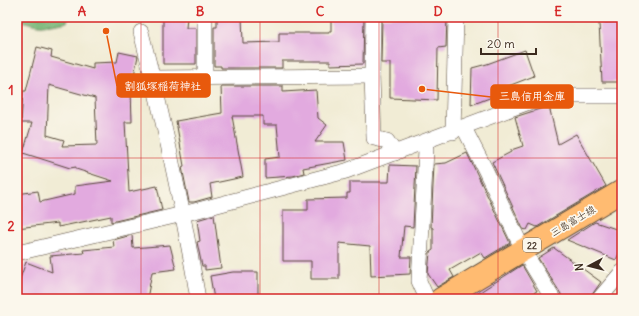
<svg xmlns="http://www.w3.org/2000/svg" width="639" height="316" viewBox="0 0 639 316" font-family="Delius,'Klee One',sans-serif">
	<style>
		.forest { fill: url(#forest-firs); stroke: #5a714c }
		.building { fill: #e2aadf; fill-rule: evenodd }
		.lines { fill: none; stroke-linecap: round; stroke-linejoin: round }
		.street-casing { stroke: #564739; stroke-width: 16 }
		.primary-casing { stroke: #564739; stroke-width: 24 }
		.street { stroke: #fff; stroke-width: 15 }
		.primary { stroke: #ffbb71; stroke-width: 22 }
		.grid { fill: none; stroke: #d62828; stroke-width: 1; stroke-opacity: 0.55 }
		.labels { text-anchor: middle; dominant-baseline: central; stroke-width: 3.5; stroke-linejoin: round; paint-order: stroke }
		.shield { fill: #fbf7ec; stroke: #75685c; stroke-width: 1 }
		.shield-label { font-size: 9px; font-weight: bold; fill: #3b2a1e }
		.street-label { font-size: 10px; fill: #3b2a1e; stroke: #fbf7ec }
		.leader { fill: none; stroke: #e8590c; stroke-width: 1.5 }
		.callout-dot { fill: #e8590c; stroke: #fbf7ec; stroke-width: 1.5 }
		.callout { fill: #e8590c; stroke: #e8590c; stroke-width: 1.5 }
		.callout-label { font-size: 11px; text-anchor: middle; font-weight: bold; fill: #fff }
		.neatline { fill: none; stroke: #d62828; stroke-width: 1.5 }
		.grid-label { font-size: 13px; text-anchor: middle; font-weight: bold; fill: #d62828 }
	</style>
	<defs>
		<pattern id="forest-firs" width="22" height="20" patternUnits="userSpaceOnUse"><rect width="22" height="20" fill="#79b879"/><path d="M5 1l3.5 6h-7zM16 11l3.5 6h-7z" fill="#649663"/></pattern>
	</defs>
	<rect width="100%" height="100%" fill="#fbf7ec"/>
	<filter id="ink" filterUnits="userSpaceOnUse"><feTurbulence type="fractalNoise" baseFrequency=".025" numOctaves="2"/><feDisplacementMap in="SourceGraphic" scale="8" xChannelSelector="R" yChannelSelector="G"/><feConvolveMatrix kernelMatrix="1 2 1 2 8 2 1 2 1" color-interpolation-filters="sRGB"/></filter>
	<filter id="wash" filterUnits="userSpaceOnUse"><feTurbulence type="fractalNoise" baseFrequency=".012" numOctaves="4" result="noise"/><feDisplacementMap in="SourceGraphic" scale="16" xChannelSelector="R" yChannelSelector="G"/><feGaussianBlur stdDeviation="0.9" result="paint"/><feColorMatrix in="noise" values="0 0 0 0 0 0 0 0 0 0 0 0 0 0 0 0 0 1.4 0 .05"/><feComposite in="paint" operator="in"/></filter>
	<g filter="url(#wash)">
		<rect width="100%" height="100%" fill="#f1ecd5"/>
		<path class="forest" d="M17,17h52l-2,5c-22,5 -29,5 -50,-3z"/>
		<g id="blocks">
			<g class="building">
				<polygon points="163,17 187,17 186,28 196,28 196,64 163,64"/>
				<polygon points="217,17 242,17 243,43 279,42 279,33 329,33 329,31 331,31 331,17 364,17 363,64 330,65 330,61 282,61 282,68 221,68 221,66 214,66 214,27 217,27"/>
				<polygon points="382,17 447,17 446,47 438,48 437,100 390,98 390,63 381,63"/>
				<polygon points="622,21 622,82 602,82 599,23"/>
				<path d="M37,47l15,4 -1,6 42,12v-6l24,-1 2,-10 19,4 -7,34 1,32h-7l4,70 28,-6 5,24 -51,12v-6l-53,11v-4l-41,5v-34l21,-3 2,11 35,-8v-8l38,-5 -37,-12v-2l-6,1 -47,-15 9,-30h-11l2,-32h3zM49,85l46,13 2,47 -35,1 2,-6 -17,-5z"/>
				<polygon points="525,50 534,76 498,90 500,94 471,105 472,68 487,64"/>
				<polygon points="221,86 283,86 283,92 316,90 318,118 327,125 315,142 344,142 347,160 303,168 304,173 293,176 265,178 265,159 280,157 277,125 263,125 263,116 232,116 243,177 210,184 212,197 194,202 189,202 182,167 184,166 176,121 222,113"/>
				<polygon points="549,106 558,144 576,134 606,186 537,227 530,224 527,230 523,229 492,162 511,152 511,150 523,146 515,117"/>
				<polygon points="467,153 510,243 485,258 481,252 450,270 454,277 437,287 428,274 430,252 433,250 433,228 431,227 434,164 446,163"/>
				<polygon points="390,165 416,166 413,227 404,226 401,257 411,257 410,274 371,276 370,246 339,243 339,279 311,279 311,261 283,261 283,210 308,210 308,199 347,198 347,193 350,193 350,182 389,182"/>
				<polygon points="214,215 221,268 205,270 205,266 202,266 197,242 200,241 197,220"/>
				<polygon points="595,222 622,231 622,247 616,260 567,240"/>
				<polygon points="132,235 133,248 170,245 176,269 152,272 147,299 17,299 17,287 26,262 52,272 50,256 84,253 83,250 114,247 113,240"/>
				<polygon points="554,248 601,282 589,299 562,299 561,294 538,258"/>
				<polygon points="522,265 537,291 522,299 469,299"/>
				<polygon points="233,272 258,272 258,296 245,295 224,299 214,299 210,276"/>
			</g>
		</g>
	</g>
	<g filter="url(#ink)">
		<use href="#blocks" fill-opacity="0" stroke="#564739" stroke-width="1"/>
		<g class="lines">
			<defs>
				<g id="street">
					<polyline points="205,17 205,77"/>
					<path d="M141,32c23,88 42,177 57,267"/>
					<polyline points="372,76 374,138 387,141 395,153"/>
					<polyline points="153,78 372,76 373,17"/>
					<polyline points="464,128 486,171 523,250 553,299"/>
					<polyline points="453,132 456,17"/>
					<polyline points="425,142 426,150 419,281 427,299"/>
					<polyline points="17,253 183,214 346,171 545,96 622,96"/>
					<polyline points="599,299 622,272"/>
				</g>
				<polyline id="primary" points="441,299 622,191"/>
			</defs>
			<use href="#street" class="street-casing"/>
			<use href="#primary" class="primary-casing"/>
			<use href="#street" class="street"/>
			<use href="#primary" class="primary"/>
		</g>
	</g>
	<path class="grid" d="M141,17v282M260,17v282M379,17v282M498,17v282M17,158h605"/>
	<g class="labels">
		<rect class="shield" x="523" y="238" width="18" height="14" rx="3"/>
		<g class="shield-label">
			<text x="532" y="245">22</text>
		</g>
		<g class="street-label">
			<text transform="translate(573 221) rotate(-31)">三島富士線</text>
		</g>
	</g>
	<path class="leader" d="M106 31L117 86M422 89L491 97"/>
	<g class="callout-dot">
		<circle cx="106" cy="31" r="4"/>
		<circle cx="422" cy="89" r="4"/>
	</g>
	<g class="callout">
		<rect x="117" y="74" width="93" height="23" rx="4"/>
		<rect x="491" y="85" width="82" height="23" rx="4"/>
	</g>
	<g class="callout-label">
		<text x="163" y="90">割狐塚稲荷神社</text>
		<text x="532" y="100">三島信用金庫</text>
	</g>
	<rect width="639" height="316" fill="none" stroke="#fbf7ec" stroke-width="44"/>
	<g transform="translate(589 266) rotate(263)" stroke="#fbf7ec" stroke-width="3" paint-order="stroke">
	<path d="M0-3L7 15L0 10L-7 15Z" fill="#3b2a1e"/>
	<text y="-6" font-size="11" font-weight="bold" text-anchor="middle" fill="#3b2a1e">N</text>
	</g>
	<path d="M481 48v6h55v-6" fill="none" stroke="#3b2a1e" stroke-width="2"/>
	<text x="487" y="48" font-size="12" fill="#3b2a1e" stroke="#fbf7ec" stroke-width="3" paint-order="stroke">20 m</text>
	<rect x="22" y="22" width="595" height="272" class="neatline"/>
	<g class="grid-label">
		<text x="82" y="16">A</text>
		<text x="200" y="16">B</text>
		<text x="320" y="16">C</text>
		<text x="438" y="16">D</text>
		<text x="558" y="16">E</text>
		<text x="11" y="95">1</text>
		<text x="11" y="231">2</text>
	</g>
</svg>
